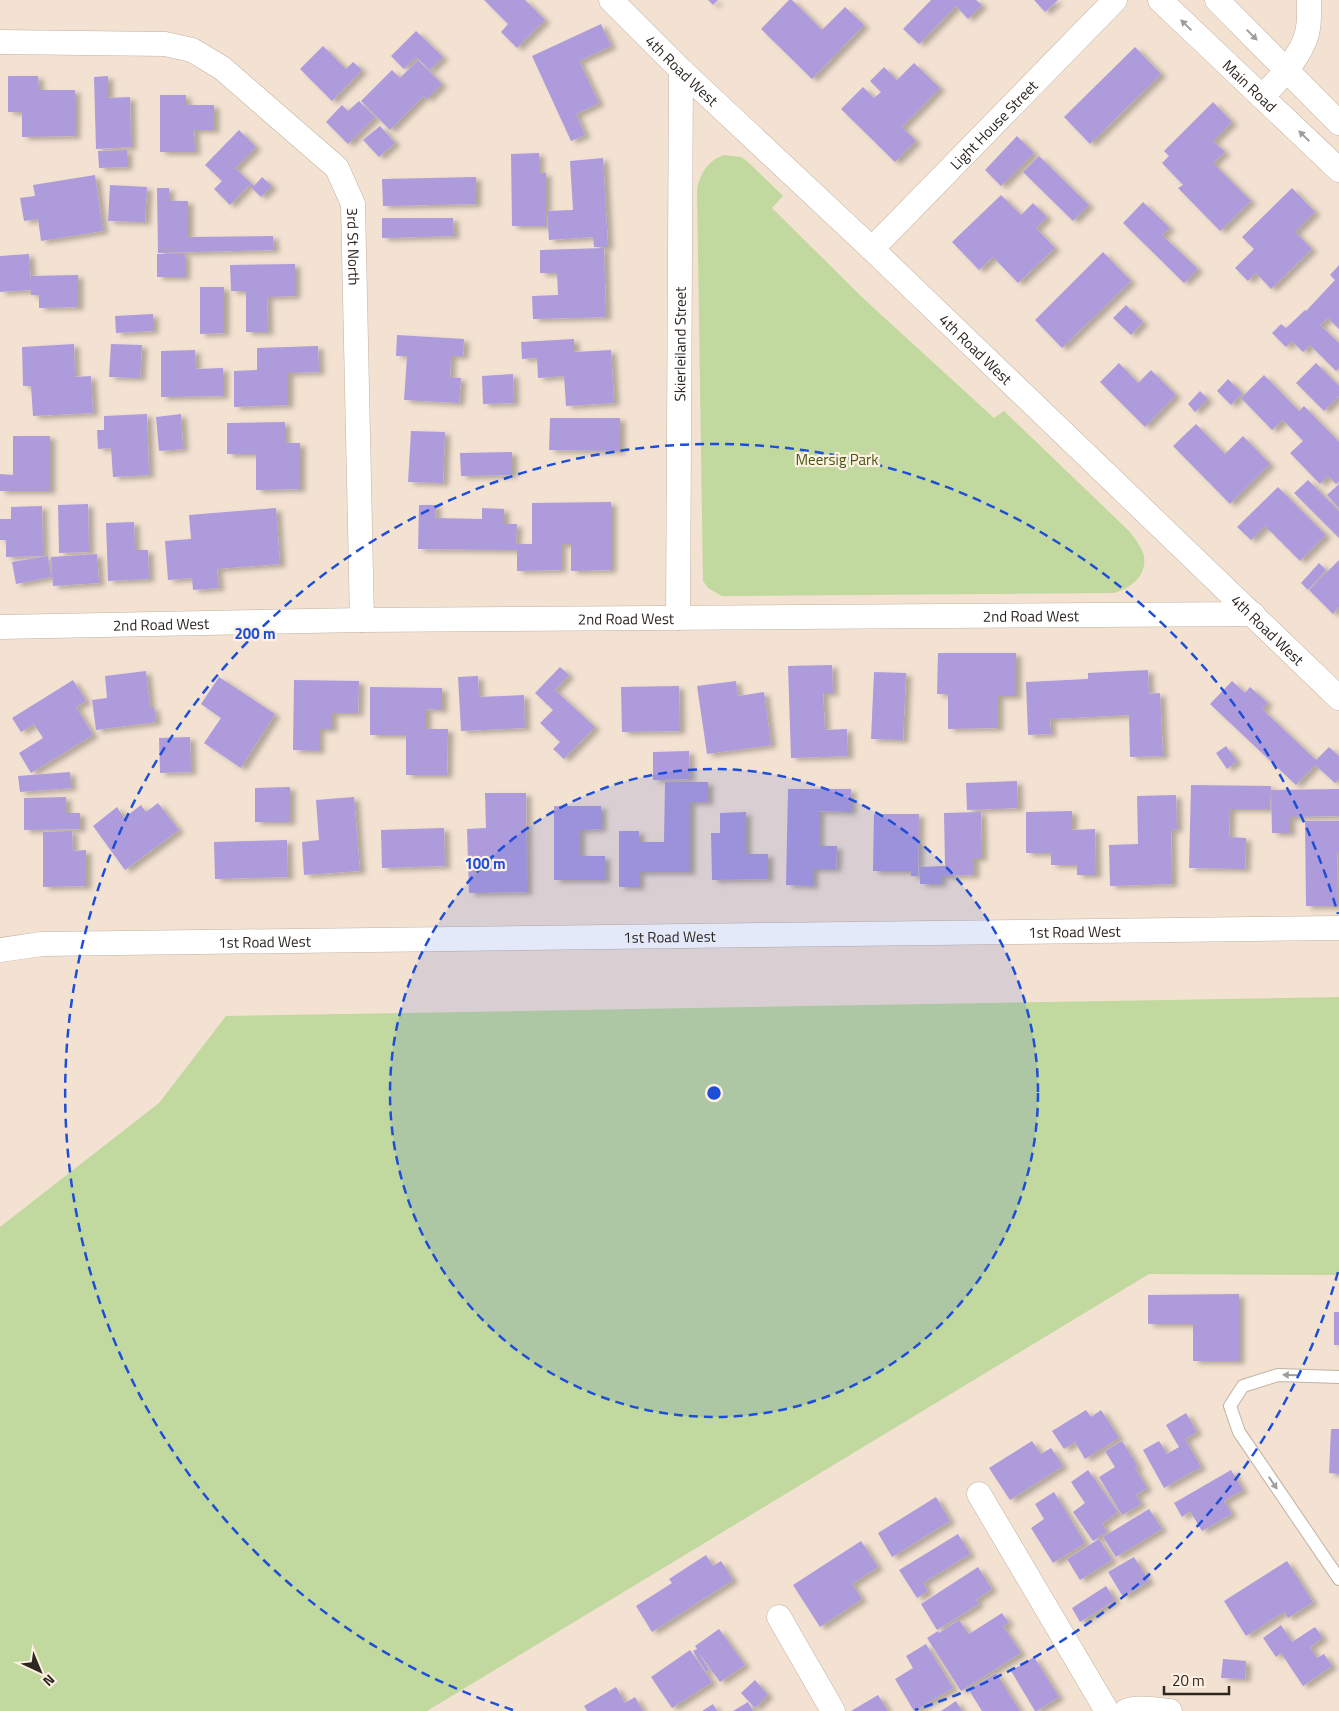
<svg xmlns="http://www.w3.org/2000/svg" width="1339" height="1711" viewBox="0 0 1339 1711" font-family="'Titillium Web',sans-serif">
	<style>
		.green { fill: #c1d89e }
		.building { fill: #ae9bdc; filter: url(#shadow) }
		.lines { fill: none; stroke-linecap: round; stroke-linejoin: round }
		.service-casing { stroke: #c1b2a2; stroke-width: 14 }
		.minor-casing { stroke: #c1b2a2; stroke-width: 25 }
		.service { stroke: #fff; stroke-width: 12 }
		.minor { stroke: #fff; stroke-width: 24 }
		.oneway { fill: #a09e9b }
		.ring { fill: none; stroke: #1d4ed8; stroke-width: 2.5; stroke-dasharray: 9 6 }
		.labels { text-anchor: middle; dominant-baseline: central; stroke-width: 4.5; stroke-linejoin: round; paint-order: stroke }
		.street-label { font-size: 15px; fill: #2d2721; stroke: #fef0e3 }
		.park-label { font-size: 15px; fill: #445a11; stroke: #fef0e3 }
		.centre { fill: #1d4ed8; stroke: #fef0e3; stroke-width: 2.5 }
		.ring-label { font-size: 15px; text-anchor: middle; font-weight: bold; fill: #1d4ed8; stroke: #fef0e3; stroke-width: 4.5; stroke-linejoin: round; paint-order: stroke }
	</style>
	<defs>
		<filter id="shadow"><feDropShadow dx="5.5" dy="3" stdDeviation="2.5" flood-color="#0004"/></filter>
	</defs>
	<rect width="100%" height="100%" fill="#f3e2d2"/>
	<g class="green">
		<path d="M724,155l17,2 7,5 35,34 -11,12 93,92 129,118 10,-7 126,121c5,7 12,15 14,24 3,20 -13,32 -30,37l-392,3 -14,-8 -5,-7 -6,-392c4,-16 10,-28 27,-34z"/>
		<polygon points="1339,997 1339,1275 1149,1274 427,1711 0,1711 0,1227 159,1103 226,1016"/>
	</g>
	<g class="building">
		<polygon points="484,0 525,0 545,20 517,48 501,32 508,24"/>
		<polygon points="708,0 718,0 713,5"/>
		<polygon points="789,0 792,0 822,30 845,7 864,25 812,79 761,29"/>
		<polygon points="931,0 976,0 982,5 968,19 956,6 919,44 903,29"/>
		<polygon points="1034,0 1058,0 1045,12"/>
		<polygon points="601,24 611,46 579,61 599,103 576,114 585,135 571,141 532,56"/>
		<polygon points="416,31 443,57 430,70 416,57 404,69 391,56"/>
		<polygon points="323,46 346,69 353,62 362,70 332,101 300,69"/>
		<polygon points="1135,47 1161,74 1090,144 1064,117"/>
		<polygon points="418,60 442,84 427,99 424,96 390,130 361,101 392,70 400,78"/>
		<polygon points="914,63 940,88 902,127 916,141 895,162 841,109 863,87 874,98 881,92 870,81 884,67 897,80"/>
		<polygon points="8,76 38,76 39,90 75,90 75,136 22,137 22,112 8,112"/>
		<polygon points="108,76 108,98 130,97 131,147 96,149 94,77"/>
		<polygon points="160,95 186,95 186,105 214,105 214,130 194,130 195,152 160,152"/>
		<polygon points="359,101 375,117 348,144 326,122 342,105 348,111"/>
		<polygon points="1213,102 1232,122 1213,141 1225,152 1213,163 1251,201 1220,231 1178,188 1183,185 1162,163 1169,156 1164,151"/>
		<polygon points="380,126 395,143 379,157 363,140"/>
		<polygon points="239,130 256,147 235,168 254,186 262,177 272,186 261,197 249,185 230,205 214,189 222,181 205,165"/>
		<polygon points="1017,136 1034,153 1001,186 985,170"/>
		<polygon points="127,150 127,167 99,168 98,151"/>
		<polygon points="539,153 539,173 546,173 546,226 512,226 511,154"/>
		<polygon points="1039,156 1089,205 1073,221 1023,172"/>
		<polygon points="603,158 608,247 594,247 593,237 549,240 547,211 573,210 570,161"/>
		<polygon points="95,175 103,231 41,241 38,219 24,221 20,198 35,196 33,185"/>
		<polygon points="476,177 476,204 383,206 382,179"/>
		<polygon points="110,185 147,187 145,222 108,221"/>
		<polygon points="157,188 169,188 169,201 188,201 188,237 273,236 274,250 158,253"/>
		<polygon points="1292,188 1315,212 1295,232 1312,249 1271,289 1256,273 1248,281 1235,268 1254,249 1242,237"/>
		<polygon points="1001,195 1021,215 1033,203 1047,217 1036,228 1055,248 1018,283 993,257 979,270 952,242"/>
		<polygon points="1143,202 1170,228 1162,235 1198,269 1184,283 1123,223"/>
		<polygon points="382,218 453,218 454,236 382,238"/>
		<polygon points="604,248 606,317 533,319 532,296 558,295 557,273 540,273 540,250"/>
		<polygon points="1103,252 1131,281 1062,348 1035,320"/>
		<polygon points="29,254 31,283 31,276 78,275 78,307 39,308 39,295 31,295 31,290 0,292 0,256"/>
		<rect x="157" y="254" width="28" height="23"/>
		<polygon points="295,264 295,296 267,297 268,332 246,332 246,291 231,291 230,265"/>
		<polygon points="1339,265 1339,329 1328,318 1320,325 1339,343 1339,368 1336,371 1310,345 1303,352 1292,341 1286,347 1272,333 1281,324 1286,328 1305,310 1306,311 1335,280 1330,275"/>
		<polygon points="200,287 224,287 224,333 200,334"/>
		<polygon points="1126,305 1143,322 1131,335 1113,318"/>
		<polygon points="153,314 153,331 116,333 115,316"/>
		<polygon points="397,335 464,339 463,356 451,356 450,377 461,378 459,403 404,400 407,356 396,356"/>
		<polygon points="574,339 574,352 611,350 614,403 566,406 564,376 538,378 537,358 522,359 521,342"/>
		<polygon points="74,344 75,377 91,376 93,413 33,416 31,386 23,386 22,347"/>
		<polygon points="111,344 142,345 140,378 109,377"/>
		<polygon points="318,346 319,372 288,373 288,405 234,407 234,371 257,370 257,348"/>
		<polygon points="195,350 196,369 223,368 223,396 161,397 161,351"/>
		<polygon points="1119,363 1138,383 1151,370 1176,395 1145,427 1100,382"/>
		<polygon points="1316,363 1339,386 1339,396 1324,411 1296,383"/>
		<polygon points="513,374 514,403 483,404 482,376"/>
		<polygon points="1264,375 1299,411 1304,406 1339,442 1339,481 1336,484 1328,476 1320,484 1290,453 1303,441 1283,420 1272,430 1241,398"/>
		<polygon points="1228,379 1242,393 1231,405 1217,391"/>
		<polygon points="1200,391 1208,399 1195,412 1188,404"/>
		<polygon points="147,414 149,475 113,477 111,448 98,449 97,430 104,430 104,416"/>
		<polygon points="181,414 183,449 159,451 156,417"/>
		<polygon points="550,418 620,418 620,451 549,450"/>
		<polygon points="285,422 285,443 300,443 300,489 256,490 256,454 227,454 227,423"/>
		<polygon points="1196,424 1225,454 1243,436 1270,464 1230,504 1173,446"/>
		<polygon points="411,431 445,432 443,483 408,482"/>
		<polygon points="13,436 50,436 50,491 0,491 0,474 13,475"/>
		<polygon points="512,452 512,475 461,476 460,453"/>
		<polygon points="1308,480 1339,511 1339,538 1294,493"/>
		<polygon points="1339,484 1339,508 1327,495"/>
		<polygon points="1278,487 1326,535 1300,561 1265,526 1251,540 1237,527"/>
		<polygon points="611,502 611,570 571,571 571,544 561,544 561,570 517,571 517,550 418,549 419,505 436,505 435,518 482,519 482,508 504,509 504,524 517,524 516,544 532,544 532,503"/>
		<polygon points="88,504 89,552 59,553 58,505"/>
		<polygon points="42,506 43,556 6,557 6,540 0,540 0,519 11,519 11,507"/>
		<polygon points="276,508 280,564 217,569 219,588 193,590 192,578 168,580 165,541 191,539 189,515"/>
		<polygon points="134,522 135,550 148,550 149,579 108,581 106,523"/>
		<polygon points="97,554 99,583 53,586 51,557"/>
		<polygon points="48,556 51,577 16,584 12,562"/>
		<polygon points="1339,560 1339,607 1333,614 1309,590"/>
		<polygon points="1319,563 1326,570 1308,590 1301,583"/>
		<polygon points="938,653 1016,653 1016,696 998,696 998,728 948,729 948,694 937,694"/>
		<polygon points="832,665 833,693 823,693 825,730 847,729 848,756 791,758 788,666"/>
		<polygon points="560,667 569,675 555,690 595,727 564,759 553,749 560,742 540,723 553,710 535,693"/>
		<polygon points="1148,670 1149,694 1160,693 1163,756 1130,757 1129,715 1050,719 1051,734 1028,735 1026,682 1088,679 1088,673"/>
		<polygon points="146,671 150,708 154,707 156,722 96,730 92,700 107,698 105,676"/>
		<polygon points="874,672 906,673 903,740 871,739"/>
		<polygon points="478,676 479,697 524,695 525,728 461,731 458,677"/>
		<polygon points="219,677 275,714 241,768 204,743 221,718 201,704"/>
		<polygon points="73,680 86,701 76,707 93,735 31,773 19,753 43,738 34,724 21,732 12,718"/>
		<polygon points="294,680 359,681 358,713 332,713 332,729 319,729 319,751 293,750"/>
		<polygon points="736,681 738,696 764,692 771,745 707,754 697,686"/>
		<polygon points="1232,681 1245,693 1250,687 1268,703 1262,709 1316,760 1329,747 1339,756 1339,779 1335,783 1315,765 1296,785 1210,704"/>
		<polygon points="679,686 680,731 622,732 621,687"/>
		<polygon points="370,687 442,688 442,710 426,709 426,729 448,729 447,775 406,775 406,735 370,735"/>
		<polygon points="190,737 191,772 160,773 159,738"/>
		<polygon points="1226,746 1237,761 1227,769 1216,753"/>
		<polygon points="689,751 690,779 653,780 653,752"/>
		<polygon points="70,772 71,788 20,792 18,776"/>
		<polygon points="1017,781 1018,808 967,810 966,783"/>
		<polygon points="665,782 708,782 708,802 690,802 690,872 639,872 639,887 619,887 619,831 639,831 639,842 664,842"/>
		<polygon points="1191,785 1271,786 1270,809 1230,809 1229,837 1246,838 1245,869 1189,868"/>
		<polygon points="290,787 290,822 255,822 255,788"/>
		<polygon points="788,789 851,789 851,812 819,811 819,846 837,846 836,869 813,869 813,886 786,885"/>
		<polygon points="1339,789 1339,816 1290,817 1290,833 1272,833 1271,790"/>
		<polygon points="485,793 526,793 527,892 469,893 467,829 486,828"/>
		<polygon points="1176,795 1177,829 1171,830 1172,884 1110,886 1109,845 1138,844 1137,796"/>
		<polygon points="66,797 66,813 80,813 80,829 24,830 24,798"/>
		<polygon points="354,797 360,871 304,875 302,842 319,840 316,800"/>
		<polygon points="158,803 179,830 125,870 93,826 117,807 124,818 141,805 146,812"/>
		<polygon points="554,806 601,806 601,829 580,830 580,856 605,856 605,880 554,880"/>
		<polygon points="1072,811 1072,830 1095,829 1096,875 1077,875 1077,865 1051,865 1051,853 1026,853 1026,812"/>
		<polygon points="746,812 746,854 768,854 768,879 712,880 711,833 720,833 720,813"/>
		<polygon points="981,812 982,858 974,858 974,875 941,876 941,884 920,884 920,867 945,866 944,813"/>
		<polygon points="874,814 919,814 918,876 911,876 911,871 873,871"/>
		<polygon points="1305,821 1339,821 1339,851 1337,851 1338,906 1306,906"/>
		<polygon points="444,828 445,866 382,868 381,830"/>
		<polygon points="72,831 73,851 86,850 86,886 43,887 43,832"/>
		<polygon points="287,840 288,877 215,879 214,842"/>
		<polygon points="1239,1294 1239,1361 1193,1361 1193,1324 1148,1324 1148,1295"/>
		<rect x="1334" y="1312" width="5" height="33"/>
		<polygon points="1086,1410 1091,1417 1101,1410 1119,1438 1085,1459 1075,1442 1064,1449 1052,1431"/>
		<polygon points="1186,1413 1197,1432 1185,1439 1201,1467 1164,1488 1143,1450 1159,1441 1167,1454 1179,1447 1166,1425"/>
		<polygon points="1331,1429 1339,1429 1339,1474 1329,1473"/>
		<polygon points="1032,1441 1041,1454 1051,1448 1063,1466 1010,1500 989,1468"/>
		<polygon points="1122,1441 1138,1467 1135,1468 1147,1488 1136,1495 1141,1504 1122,1515 1099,1477 1115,1467 1105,1451"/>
		<polygon points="1088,1470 1118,1512 1102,1524 1107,1532 1093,1541 1073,1512 1085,1503 1071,1482"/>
		<polygon points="1231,1470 1243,1490 1224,1501 1232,1514 1202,1531 1190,1511 1182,1517 1174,1503"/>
		<polygon points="1054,1492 1085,1543 1053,1563 1031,1528 1044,1519 1035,1504"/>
		<polygon points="936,1497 950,1521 892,1557 878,1533"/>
		<polygon points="1149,1509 1162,1529 1116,1557 1103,1537"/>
		<polygon points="958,1534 970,1554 923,1583 928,1591 917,1598 899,1570"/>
		<polygon points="1099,1539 1112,1560 1080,1580 1067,1559"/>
		<polygon points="861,1541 878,1567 852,1584 862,1599 820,1627 793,1585"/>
		<polygon points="706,1555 713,1566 721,1561 733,1580 652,1632 636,1606 672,1583 669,1579"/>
		<polygon points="1134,1557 1149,1581 1123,1597 1108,1572"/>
		<polygon points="1287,1561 1313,1602 1288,1618 1284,1612 1246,1636 1224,1601"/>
		<polygon points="978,1567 992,1589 976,1600 979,1604 937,1630 921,1604"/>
		<polygon points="1106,1586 1115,1600 1080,1622 1072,1608"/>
		<polygon points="1002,1613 1009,1623 1003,1626 1021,1653 961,1691 927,1638 938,1631 939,1633 959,1620 969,1634"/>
		<polygon points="1281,1625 1292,1642 1315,1627 1323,1638 1310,1647 1317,1658 1324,1654 1332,1666 1303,1686 1281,1653 1276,1657 1263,1638"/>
		<polygon points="719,1629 745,1665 720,1682 699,1653 709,1670 706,1672 693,1651 697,1649 695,1646"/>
		<polygon points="926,1644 953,1688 914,1711 895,1679 913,1668 906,1656"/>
		<polygon points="690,1650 712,1682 672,1708 651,1677"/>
		<polygon points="1034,1657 1059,1697 1037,1711 1035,1711 1011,1671"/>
		<polygon points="1223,1659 1246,1661 1245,1679 1221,1678"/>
		<polygon points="996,1673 1020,1711 982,1711 969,1690"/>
		<polygon points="755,1680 768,1695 755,1708 741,1693"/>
		<polygon points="616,1687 625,1703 635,1697 643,1711 587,1711 584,1706"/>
		<polygon points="878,1695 888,1711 851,1711"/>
		<polygon points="956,1701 962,1711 941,1711"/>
		<polygon points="748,1702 753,1711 733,1711"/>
		<polygon points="713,1704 717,1711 702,1711"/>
	</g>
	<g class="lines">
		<defs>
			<polyline id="service" points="1339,1377 1278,1375 1243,1386 1230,1406 1239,1432 1339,1579"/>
			<g id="minor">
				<path id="s1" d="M611,0l70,70 191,179 467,449"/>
				<path id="s2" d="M1160,0l179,170"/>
				<polyline points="1217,0 1339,123"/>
				<path id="s3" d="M0,42l165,2 27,6 30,18 115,100 16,36 9,416"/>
				<path d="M1262,97c15,-16 33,-34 42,-55 6,-13 5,-28 5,-42"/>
				<path id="s4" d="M872,249l243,-249"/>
				<path id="s5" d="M678,618l3,-548"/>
				<path id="s6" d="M0,627l362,-7 891,-6"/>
				<path id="s7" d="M0,950l42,-6 1297,-16"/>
				<polyline points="979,1494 1107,1711"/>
				<polyline points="779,1617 833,1711"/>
				<path d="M1126,1711c13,-5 30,-1 44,0"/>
			</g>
		</defs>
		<use href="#service" class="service-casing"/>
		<use href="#minor" class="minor-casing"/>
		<use href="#service" class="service"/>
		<use href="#minor" class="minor"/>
	</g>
	<defs><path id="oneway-solid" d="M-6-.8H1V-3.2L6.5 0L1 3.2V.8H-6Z" transform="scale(1.25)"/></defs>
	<g class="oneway">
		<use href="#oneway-solid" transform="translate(1186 25) rotate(-136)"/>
		<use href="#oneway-solid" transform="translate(1252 35) rotate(45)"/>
		<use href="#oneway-solid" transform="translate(1304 136) rotate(-136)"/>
		<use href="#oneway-solid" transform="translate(1290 1375) rotate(-178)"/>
		<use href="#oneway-solid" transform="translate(1273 1483) rotate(56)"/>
	</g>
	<circle cx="714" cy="1093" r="324" fill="#1d4ed8" fill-opacity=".12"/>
	<g class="ring">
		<circle cx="714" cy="1093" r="324"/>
		<path d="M1338 1272A649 649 0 0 1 915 1710M513 1710A649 649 0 1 1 1338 914"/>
	</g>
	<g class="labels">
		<g class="street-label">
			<text stroke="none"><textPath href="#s1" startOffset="100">4th Road West</textPath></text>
			<text stroke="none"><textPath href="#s2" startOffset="124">Main Road</textPath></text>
			<text stroke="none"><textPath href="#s4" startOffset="174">Light House Street</textPath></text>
			<text stroke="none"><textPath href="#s3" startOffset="462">3rd St North</textPath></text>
			<text stroke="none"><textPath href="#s5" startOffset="274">Skierleiland Street</textPath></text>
			<text stroke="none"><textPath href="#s1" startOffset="505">4th Road West</textPath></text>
			<text stroke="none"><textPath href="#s6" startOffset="1031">2nd Road West</textPath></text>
			<text stroke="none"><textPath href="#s6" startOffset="626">2nd Road West</textPath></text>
			<text stroke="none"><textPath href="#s6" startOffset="161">2nd Road West</textPath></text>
			<text stroke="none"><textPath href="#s1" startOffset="910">4th Road West</textPath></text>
			<text stroke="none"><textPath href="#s7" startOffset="1075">1st Road West</textPath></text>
			<text stroke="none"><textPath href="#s7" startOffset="670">1st Road West</textPath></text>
			<text stroke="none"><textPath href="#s7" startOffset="265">1st Road West</textPath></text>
		</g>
		<g class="park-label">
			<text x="837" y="459">Meersig Park</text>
		</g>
	</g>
	<circle cx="714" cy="1093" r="8" class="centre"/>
	<g class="ring-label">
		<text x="255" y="639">200 m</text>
		<text x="485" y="869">100 m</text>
	</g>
	<g transform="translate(40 1671) rotate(136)" stroke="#fef0e3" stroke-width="4" paint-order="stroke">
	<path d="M0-4L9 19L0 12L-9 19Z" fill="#2d2721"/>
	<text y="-8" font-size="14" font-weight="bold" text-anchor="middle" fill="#2d2721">N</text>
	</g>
	<path d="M1164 1686v8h65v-8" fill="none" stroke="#2d2721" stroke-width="2.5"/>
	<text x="1172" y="1686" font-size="15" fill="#2d2721" stroke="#fef0e3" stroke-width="4" paint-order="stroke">20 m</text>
</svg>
